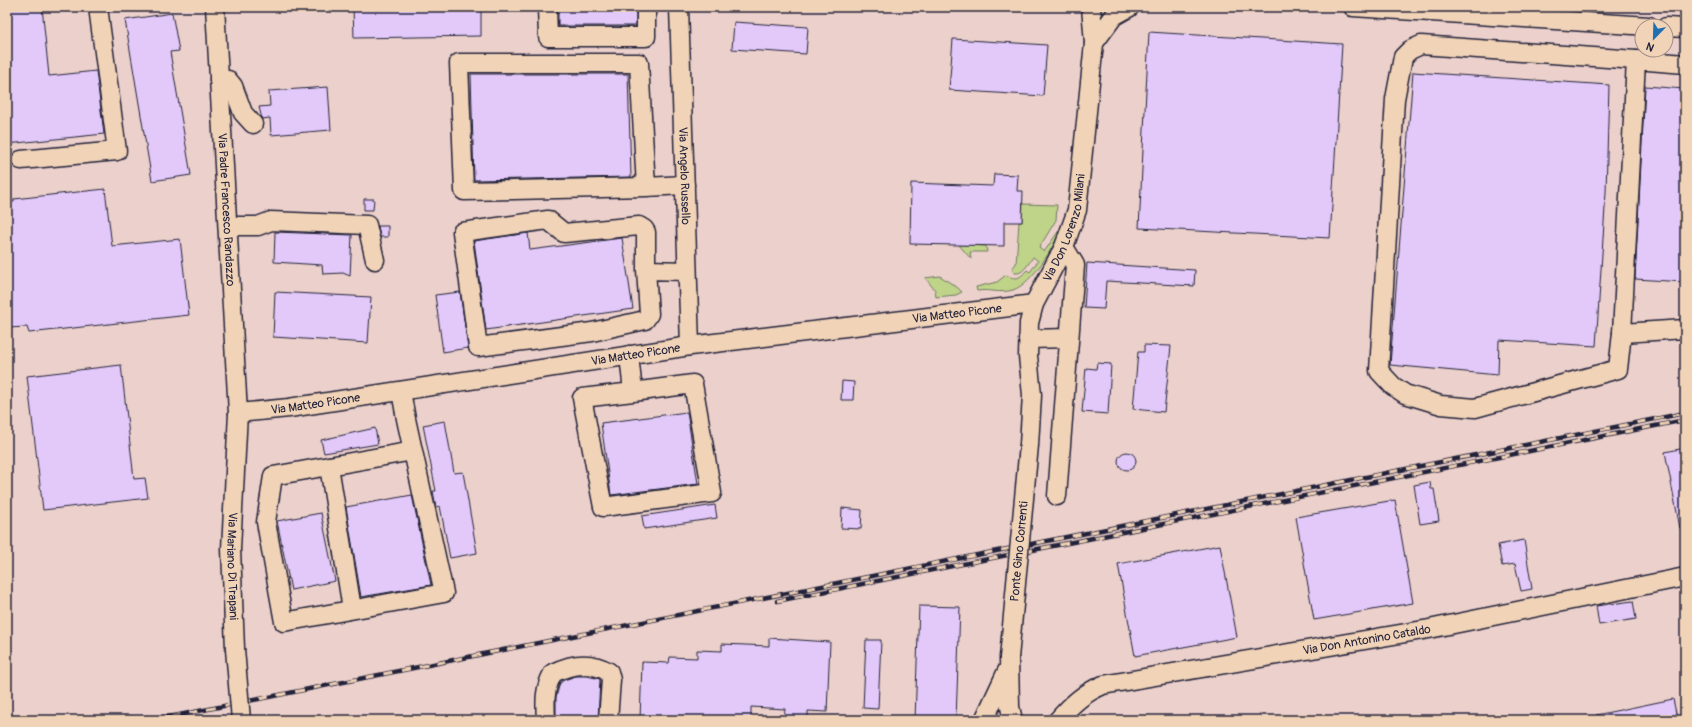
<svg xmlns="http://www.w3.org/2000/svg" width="1692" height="727" viewBox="0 0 1692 727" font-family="Pangolin,sans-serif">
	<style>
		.built { fill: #ecd0cb; fill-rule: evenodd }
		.green { fill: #bfd389; stroke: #707a62 }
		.building { fill: #e2c9f9; stroke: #22223b }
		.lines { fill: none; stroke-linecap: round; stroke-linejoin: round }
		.minor-casing { stroke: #22223b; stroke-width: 21 }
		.minor { stroke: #f1d3b7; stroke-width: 18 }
		.rail-casing { stroke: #22223b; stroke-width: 4.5 }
		.rail { stroke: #f1d3b7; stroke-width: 3; stroke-dasharray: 9; stroke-linecap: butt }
		.minor-bridge-casing { stroke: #22223b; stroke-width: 21; stroke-linecap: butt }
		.minor-bridge { stroke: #f1d3b7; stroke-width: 18 }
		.labels { text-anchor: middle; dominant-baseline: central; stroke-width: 3; stroke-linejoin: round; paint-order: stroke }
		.street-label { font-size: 12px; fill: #22223b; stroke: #f1d3b7 }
	</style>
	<rect width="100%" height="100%" fill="#f1d3b7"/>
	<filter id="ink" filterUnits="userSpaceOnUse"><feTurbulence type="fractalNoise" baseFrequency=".025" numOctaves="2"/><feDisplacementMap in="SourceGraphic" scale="8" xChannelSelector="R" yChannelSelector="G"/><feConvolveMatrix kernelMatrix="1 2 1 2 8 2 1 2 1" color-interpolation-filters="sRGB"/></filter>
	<g filter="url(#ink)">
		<path class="built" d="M7,7h1678v713h-1678zM1642,26h24v24h-24z"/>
		<g class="green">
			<path d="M1023,204l34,1 -1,15 -17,28 5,4 18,-26c-6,18 -29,57 -49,64 -15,4 -22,-1 -36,1l-1,-4 21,-5 9,-7c10,5 13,4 21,-5l3,2 8,-11 -5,-4c-5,7 -10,18 -19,16l-2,-5 4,-4 3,-42h3z"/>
			<polygon points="959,245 986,246 987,252 970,252 971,259"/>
			<polygon points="940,276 958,288 962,292 956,295 936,297 935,290 925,278"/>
		</g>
		<g class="building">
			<polygon points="7,7 42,7 49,76 96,71 104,134 7,144"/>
			<polygon points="353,7 481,7 481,36 354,38"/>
			<rect x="558" y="7" width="78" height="19"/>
			<polygon points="172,13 179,51 170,52 191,175 152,181 125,20"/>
			<polygon points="734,22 808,27 806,54 732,49"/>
			<polygon points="1149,32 1342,44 1330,238 1139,228"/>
			<polygon points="953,39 1047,45 1043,96 949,90"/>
			<polygon points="1413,72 1609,85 1606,192 1596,346 1499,340 1498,375 1390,365"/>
			<polygon points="471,74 628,74 631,177 474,180"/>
			<polygon points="1645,86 1685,89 1685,282 1635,279"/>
			<polygon points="328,87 331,130 271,135 270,118 262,119 259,107 270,106 269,91"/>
			<polygon points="994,174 1018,175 1017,191 1023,191 1022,222 1004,222 1004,246 910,244 911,183 993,186"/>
			<polygon points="105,189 112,246 180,239 189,315 29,333 27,327 7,328 7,203 14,202 14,199"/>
			<polygon points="364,199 374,199 373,210 364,210"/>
			<polygon points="378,226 388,226 388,237 380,237"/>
			<polygon points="275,232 352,235 350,276 343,273 323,274 322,265 274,262"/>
			<polygon points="528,233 530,250 622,238 633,309 486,330 474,241"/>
			<polygon points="1087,263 1195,270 1194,286 1106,281 1104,309 1084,308"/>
			<polygon points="275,292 371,297 368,343 273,337"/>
			<polygon points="460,292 468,348 443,352 435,295"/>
			<polygon points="1144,345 1171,346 1164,412 1133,409 1138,352 1144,352"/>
			<polygon points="1097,363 1111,364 1108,414 1082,412 1086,368 1096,369"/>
			<polygon points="121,365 134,479 145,478 148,498 43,510 27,376"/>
			<polygon points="842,381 854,382 853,400 841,400"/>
			<polygon points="687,412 698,484 611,495 601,423"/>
			<polygon points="445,421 454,473 463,472 477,553 450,558 440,506 436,507 433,491 436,491 423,425"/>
			<polygon points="375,428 378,444 324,453 321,440"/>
			<polygon points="1685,448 1685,528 1680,528 1665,452"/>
			<circle cx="1127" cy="461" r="9"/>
			<polygon points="1430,482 1431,489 1434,489 1439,521 1420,524 1414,485"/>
			<polygon points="412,495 431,585 361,597 346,507"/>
			<polygon points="1395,500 1413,603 1314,620 1296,517"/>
			<polygon points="715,505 717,518 644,529 642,516"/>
			<polygon points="842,508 862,510 861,529 841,528"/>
			<polygon points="321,513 335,581 291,590 277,521"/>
			<polygon points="1524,540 1532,589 1521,591 1515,564 1502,566 1498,545"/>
			<polygon points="1220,545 1237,637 1135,656 1118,564"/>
			<polygon points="1633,601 1636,619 1599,625 1596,606"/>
			<polygon points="919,606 960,607 956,720 915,720"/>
			<polygon points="769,638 830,642 827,712 808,711 808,719 806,720 784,720 785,709 751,707 751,720 640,720 642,662 669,663 670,657 697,658 697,650 722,651 722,644 769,646"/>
			<polygon points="866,640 881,640 878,709 863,708"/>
			<polygon points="576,676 587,676 600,679 598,720 556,720 556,697 560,683 564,680"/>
			<polygon points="1673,699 1677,718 1666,720 1597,720 1596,715"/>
		</g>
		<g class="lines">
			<defs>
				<g id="minor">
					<path id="s1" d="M215,7l23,406 -7,136 4,100"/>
					<polyline points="547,7 548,37 646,37 646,7"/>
					<path id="s2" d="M679,7l11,339"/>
					<polyline points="1353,7 1649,26"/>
					<polyline points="1666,27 1685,28"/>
					<polyline points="1094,43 1114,16 1130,7"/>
					<polyline points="1685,64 1636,60 1622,333 1685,329"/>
					<polyline points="219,80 228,80 233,86 243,113 253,124"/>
					<polyline points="21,160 117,151 98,7"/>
					<polyline points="646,187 464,191 459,63 639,63 646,187 685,185"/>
					<polyline points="228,226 258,226 271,221 367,225 375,260"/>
					<polyline points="646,270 646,232 644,229 639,226 564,233 548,220 462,232 478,347 592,332 645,320 649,314 646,270 687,271"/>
					<polyline points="1622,333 1618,369 1475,408 1441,405 1405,394 1393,386 1379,371 1395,99 1403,57 1410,50 1421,45 1636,60"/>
					<polyline points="1028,339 1069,338"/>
					<polyline points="629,355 633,392 582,398 603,507 712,493 693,384 633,392"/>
					<polyline points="401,391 406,419 444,593 284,622 266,522 273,476 413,451"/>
					<path id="s3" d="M238,413l51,-5 401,-62 344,-42"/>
					<path id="s4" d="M1029,445l3,-50 -4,-39 1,-33 5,-19 30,-57 13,-37 17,-167 -3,-36"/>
					<polyline points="329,466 352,609"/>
					<polyline points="1057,496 1075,265 1064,247"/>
					<polyline points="1009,658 1010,707 1013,720"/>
					<path d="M546,720c-1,-18 -2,-31 7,-47 18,-9 38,-12 56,-1l2,8 -3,40"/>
					<polyline points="984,720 1007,671"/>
					<path id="s5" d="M1058,720c14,-16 26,-27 45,-35l326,-56 256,-52"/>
				</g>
			</defs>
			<use href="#minor" class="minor-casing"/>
			<use href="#minor" class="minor"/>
			<defs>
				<g id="rail">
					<polyline points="777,601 1685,420"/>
					<polyline points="154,720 1685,413"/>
				</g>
			</defs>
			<use href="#rail" class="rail-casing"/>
			<use href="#rail" class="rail"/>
			<defs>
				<g id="minor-bridge">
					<polyline points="235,649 241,720"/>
					<path id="s6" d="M1009,658l20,-213"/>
				</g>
			</defs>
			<use href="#minor-bridge" class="minor-bridge-casing"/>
			<use href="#minor-bridge" class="minor-bridge"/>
		</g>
	</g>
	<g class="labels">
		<g class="street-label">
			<text stroke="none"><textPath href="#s2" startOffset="169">Via Angelo Russello</textPath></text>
			<text stroke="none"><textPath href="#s1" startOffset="203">Via Padre Francesco Randazzo</textPath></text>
			<text stroke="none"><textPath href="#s4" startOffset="225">Via Don Lorenzo Milani</textPath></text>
			<text stroke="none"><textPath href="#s3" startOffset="726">Via Matteo Picone</textPath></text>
			<text stroke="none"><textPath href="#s3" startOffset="402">Via Matteo Picone</textPath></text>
			<text stroke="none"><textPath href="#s3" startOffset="78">Via Matteo Picone</textPath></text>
			<text stroke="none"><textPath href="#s6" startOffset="107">Ponte Gino Correnti</textPath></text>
			<text stroke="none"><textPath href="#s1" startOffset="560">Via Mariano Di Trapani</textPath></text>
			<text stroke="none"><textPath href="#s5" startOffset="325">Via Don Antonino Cataldo</textPath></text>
		</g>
	</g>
	<rect width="1692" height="727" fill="none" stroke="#f1d3b7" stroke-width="24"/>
	<rect x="12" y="12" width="1668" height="703" fill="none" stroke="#22223b" stroke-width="1.5" filter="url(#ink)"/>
	<g transform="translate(1654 38) rotate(203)"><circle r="19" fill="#f1d3b7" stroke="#9e8c85"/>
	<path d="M0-3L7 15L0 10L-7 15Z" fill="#1f6fb2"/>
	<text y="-6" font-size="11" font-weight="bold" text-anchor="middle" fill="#22223b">N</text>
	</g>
</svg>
